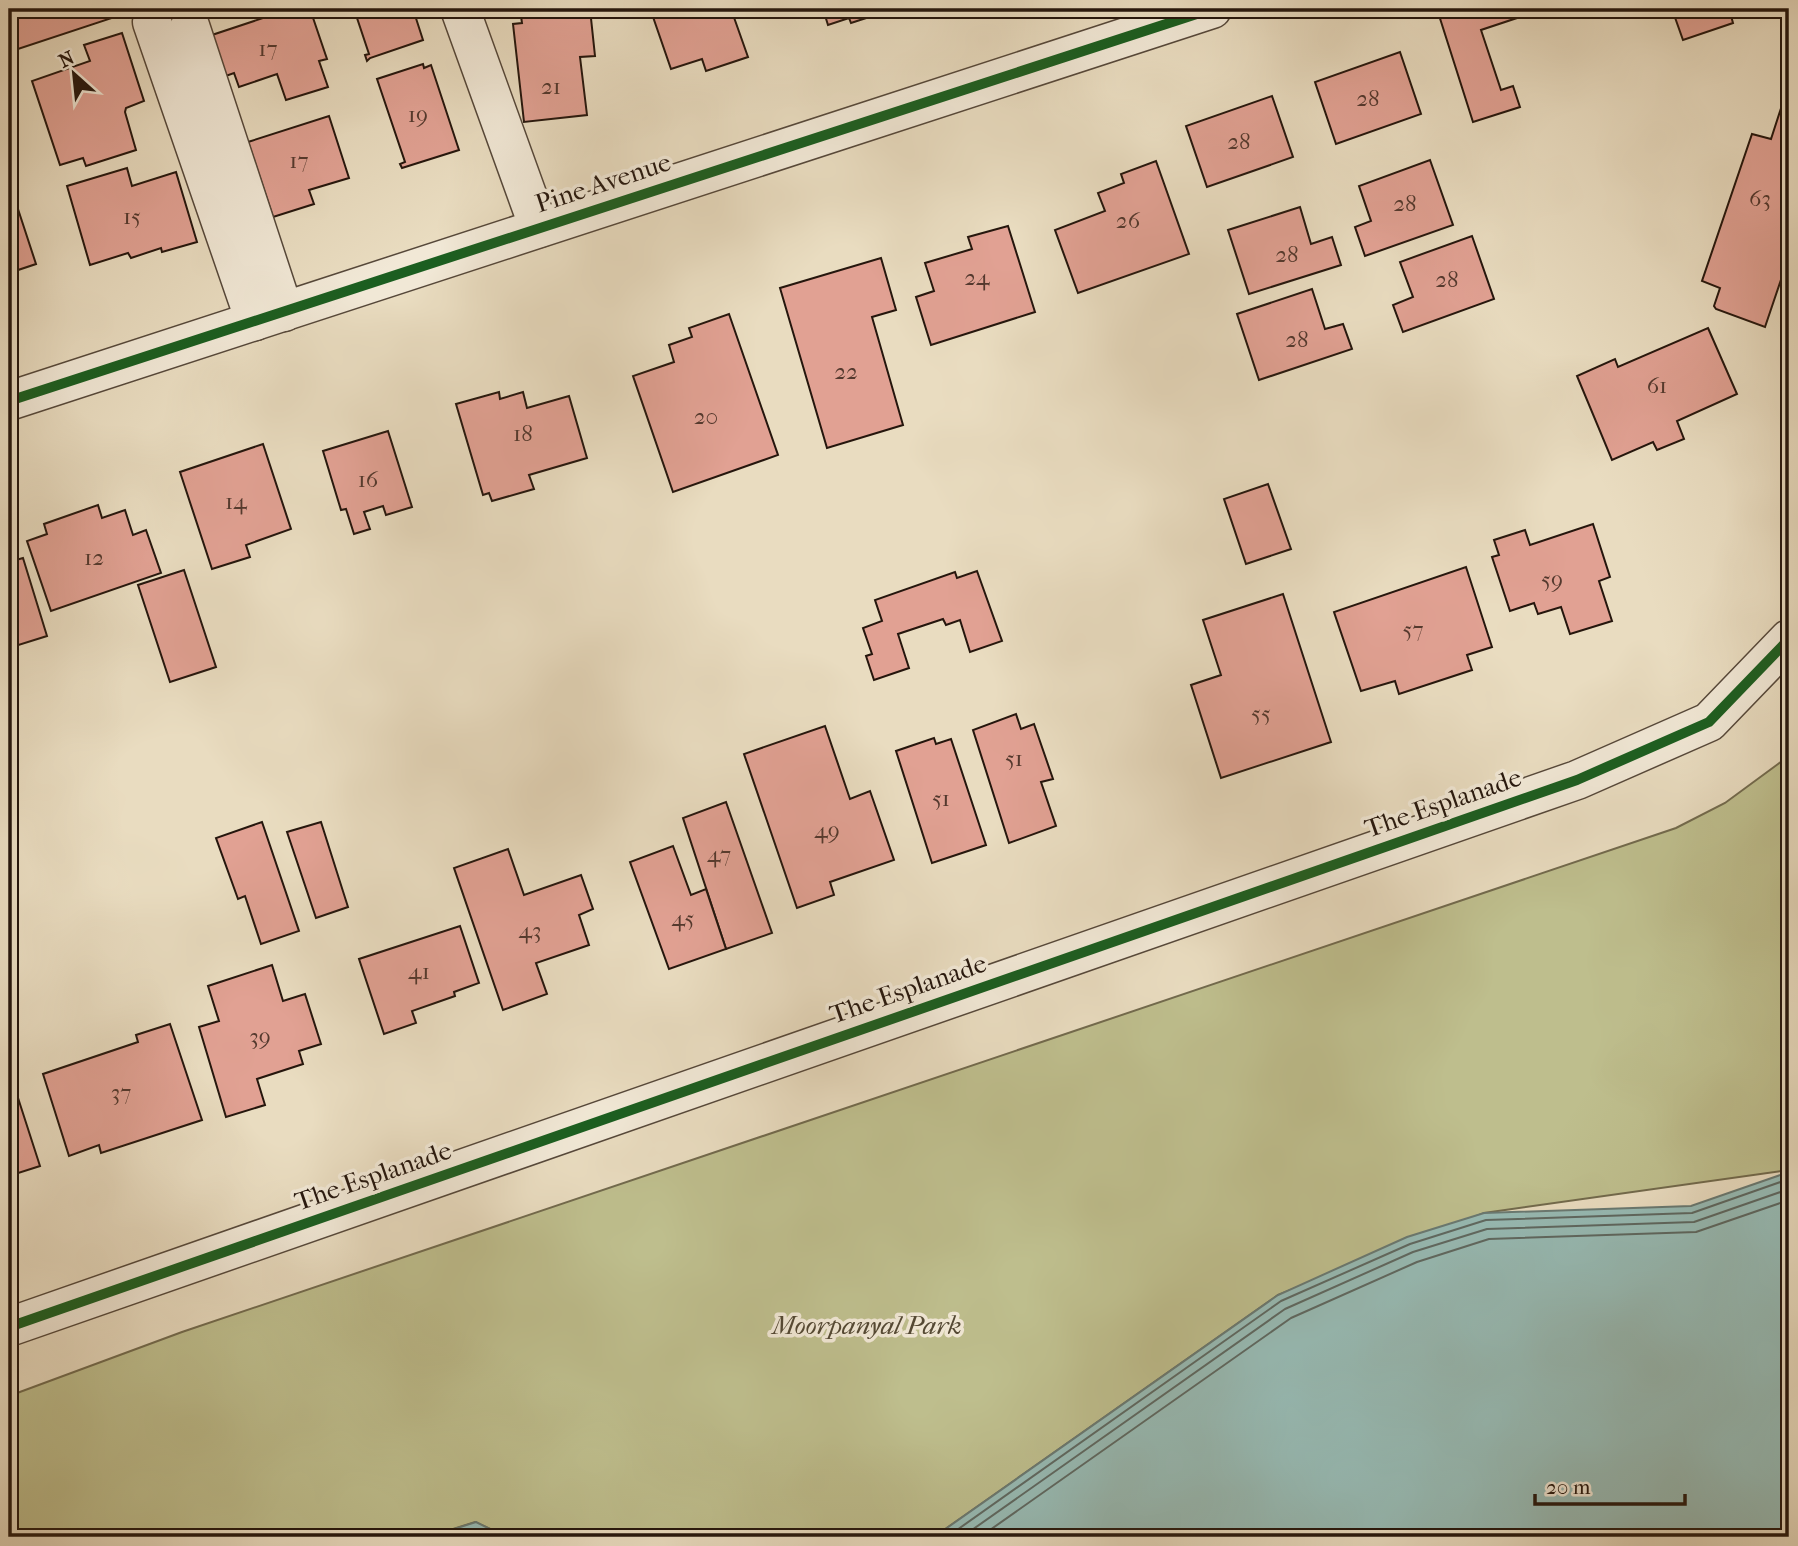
<svg xmlns="http://www.w3.org/2000/svg" width="1798" height="1546" viewBox="0 0 1798 1546" font-family="'IM FELL French Canon',serif">
	<style>
		.green { fill: #bebe8d; stroke: #726a4d; stroke-width: 2 }
		.water { fill: #97bbb5; stroke: #697972; stroke-width: 2 }
		.lines { fill: none; stroke-linecap: round; stroke-linejoin: round }
		.shore { stroke: #5e6861; stroke-width: 2 }
		.building { fill: #e1a193; stroke: #25160d; stroke-width: 2 }
		.minor-casing { stroke: #56483a; stroke-width: 41 }
		.minor { stroke: #f1e8d6; stroke-width: 38 }
		.cycleway-casing { stroke: #f1e8d6; stroke-width: 15 }
		.cycleway { stroke: #1b5e20; stroke-width: 10 }
		.labels { text-anchor: middle; dominant-baseline: central; stroke-width: 7; stroke-linejoin: round; paint-order: stroke }
		.number-label { font-size: 23px; fill: #54392e }
		.street-label { font-size: 26px; fill: #25160d; stroke: #f1e8d6 }
		.park-label { font-size: 26px; font-style: italic; fill: #534833; stroke: #f1e8d6 }
	</style>
	<rect width="100%" height="100%" fill="#e9dcc0"/>
	<filter id="stains"><feTurbulence type="fractalNoise" baseFrequency=".00286" numOctaves="4"/><feColorMatrix values="0 0 0 0 .2 0 0 0 0 .09 0 0 0 0 .02 0 0 0 .5 -.17"/></filter>
	<radialGradient id="worn" r=".72"><stop offset=".6" stop-color="#630" stop-opacity="0"/><stop offset="1" stop-color="#630" stop-opacity=".3"/></radialGradient>
	<polygon class="green" points="1789,756 1789,1170 1484,1213 1278,1295 934,1537 508,1537 475,1522 428,1537 9,1537 9,1396 182,1332 1676,828 1725,803"/>
	<g class="water">
		<polygon points="1789,1172 1789,1537 934,1537 1278,1295 1407,1237 1484,1213 1691,1206"/>
		<polygon points="476,1522 506,1537 429,1537"/>
	</g>
	<g class="lines">
		<g class="shore">
			<polyline points="947,1537 1281,1301 1410,1244 1486,1220 1692,1213 1789,1179"/>
			<polyline points="962,1537 1285,1309 1413,1252 1487,1229 1694,1222 1789,1189"/>
			<polyline points="980,1537 1291,1318 1417,1262 1489,1239 1696,1232 1789,1200"/>
		</g>
	</g>
	<g class="building">
		<polygon points="10,9 121,9 116,11 118,16 18,49 10,25 15,24"/>
		<polygon points="290,9 310,9 327,59 319,61 328,87 286,100 277,74 239,87 234,73 223,77 209,36"/>
		<polygon points="354,9 413,9 423,40 370,58 367,61 365,55 369,54"/>
		<polygon points="520,9 590,9 595,56 580,57 587,115 524,122 513,24 522,23"/>
		<polygon points="655,9 731,9 748,57 706,71 702,59 671,69 652,14 657,13"/>
		<polygon points="823,9 894,9 851,23 849,18 828,25"/>
		<polygon points="1437,9 1521,9 1523,16 1481,30 1501,90 1513,86 1520,107 1473,122"/>
		<polygon points="1672,9 1738,9 1730,12 1733,23 1683,40"/>
		<polygon points="122,33 144,101 126,108 125,112 136,150 86,166 83,158 60,165 32,81 90,61 84,45"/>
		<polygon points="1400,52 1421,114 1336,144 1315,82"/>
		<polygon points="423,64 424,68 431,65 459,150 402,168 400,164 405,162 377,79"/>
		<polygon points="1272,96 1293,157 1207,187 1186,126"/>
		<polygon points="1783,102 1789,104 1789,256 1765,327 1716,309 1714,306 1720,288 1702,281 1752,134 1771,139"/>
		<polygon points="329,116 349,178 309,190 314,204 273,217 248,142"/>
		<polygon points="1430,160 1453,225 1365,256 1355,227 1371,221 1359,186"/>
		<polygon points="1156,161 1189,254 1078,293 1055,230 1105,211 1098,193 1124,183 1121,174"/>
		<polygon points="127,168 132,186 176,172 197,242 162,252 161,248 131,258 128,253 90,265 67,186"/>
		<polygon points="17,206 36,264 9,273 9,209"/>
		<polygon points="1300,207 1311,244 1332,237 1341,265 1249,294 1228,230"/>
		<polygon points="1008,226 1035,312 931,345 916,297 934,291 925,263 972,249 968,237"/>
		<polygon points="1472,236 1494,299 1403,332 1393,305 1413,297 1400,262"/>
		<polygon points="881,258 896,310 872,317 903,425 827,448 780,288"/>
		<polygon points="1312,289 1325,329 1343,324 1352,349 1259,380 1237,314"/>
		<polygon points="729,314 778,455 673,492 633,376 674,362 669,345 692,337 689,328"/>
		<polygon points="1708,328 1737,394 1677,421 1684,439 1657,450 1653,442 1612,460 1577,376 1615,359 1618,367"/>
		<polygon points="499,392 500,399 523,392 527,408 569,396 587,458 529,475 534,489 492,501 489,493 483,495 456,404"/>
		<polygon points="388,431 412,507 386,515 383,506 364,512 370,529 354,534 346,509 341,510 323,451"/>
		<polygon points="263,444 291,529 246,545 250,557 212,569 180,472"/>
		<polygon points="1268,484 1291,549 1246,564 1224,499"/>
		<polygon points="98,505 102,518 125,510 133,535 146,530 161,573 51,611 27,541 47,534 44,524"/>
		<polygon points="1593,524 1610,577 1599,581 1612,621 1570,634 1561,607 1538,614 1534,603 1510,611 1492,557 1499,555 1494,540 1525,530 1530,545"/>
		<polygon points="23,558 47,636 9,648 9,562"/>
		<polygon points="1466,567 1492,647 1467,655 1472,670 1399,694 1395,681 1361,691 1334,612"/>
		<polygon points="184,570 216,667 170,682 138,585"/>
		<polygon points="977,571 1002,641 970,652 960,620 946,625 943,619 898,634 909,668 874,680 866,656 872,654 863,628 882,621 875,600 955,572 957,578"/>
		<polygon points="1283,594 1331,742 1221,778 1191,685 1221,675 1203,620"/>
		<polygon points="1016,714 1021,729 1034,724 1053,779 1041,782 1056,826 1009,843 973,730"/>
		<polygon points="825,726 850,799 870,791 894,860 830,882 834,895 797,908 744,754"/>
		<polygon points="934,738 936,744 951,739 986,845 932,863 896,751"/>
		<polygon points="726,802 772,933 726,949 683,818"/>
		<polygon points="262,822 299,931 261,944 245,896 238,899 216,838"/>
		<polygon points="321,822 348,907 316,918 287,832"/>
		<polygon points="673,846 691,895 706,889 726,949 669,969 630,862"/>
		<polygon points="508,849 524,895 581,875 593,909 579,915 589,945 536,963 547,994 503,1010 454,868"/>
		<polygon points="460,926 479,983 454,992 455,996 412,1011 416,1023 384,1034 359,959"/>
		<polygon points="272,965 283,1001 305,994 321,1044 299,1051 303,1064 257,1079 265,1105 226,1117 199,1027 219,1021 208,986"/>
		<polygon points="170,1024 202,1120 101,1153 99,1145 69,1156 43,1074 138,1042 136,1035"/>
		<polygon points="9,1070 40,1166 9,1176"/>
	</g>
	<g class="lines">
		<defs>
			<g id="minor">
				<polyline points="460,9 539,228"/>
				<polyline points="152,22 255,321"/>
				<polyline points="190,26 284,312"/>
				<polyline points="9,401 1212,9"/>
				<polyline points="9,1327 1577,780 1709,722 1789,639"/>
			</g>
		</defs>
		<use href="#minor" class="minor-casing"/>
		<use href="#minor" class="minor"/>
		<defs>
			<g id="cycleway">
				<polyline points="9,401 1212,9"/>
				<polyline points="9,1327 1577,780 1709,722 1789,639"/>
			</g>
		</defs>
		<use href="#cycleway" class="cycleway-casing"/>
		<use href="#cycleway" class="cycleway"/>
	</g>
	<g class="labels">
		<g class="number-label">
			<text x="268" y="48">17</text>
			<text x="551" y="86">21</text>
			<text x="1368" y="98">28</text>
			<text x="418" y="114">19</text>
			<text x="1239" y="141">28</text>
			<text x="299" y="160">17</text>
			<text x="1760" y="198">63</text>
			<text x="1405" y="203">28</text>
			<text x="132" y="216">15</text>
			<text x="1128" y="220">26</text>
			<text x="1287" y="254">28</text>
			<text x="977" y="277">24</text>
			<text x="1447" y="279">28</text>
			<text x="1297" y="339">28</text>
			<text x="846" y="371">22</text>
			<text x="1657" y="385">61</text>
			<text x="706" y="416">20</text>
			<text x="523" y="433">18</text>
			<text x="368" y="479">16</text>
			<text x="236" y="501">14</text>
			<text x="94" y="557">12</text>
			<text x="1552" y="579">59</text>
			<text x="1413" y="629">57</text>
			<text x="1261" y="713">55</text>
			<text x="1014" y="758">51</text>
			<text x="941" y="798">51</text>
			<text x="827" y="830">49</text>
			<text x="719" y="854">47</text>
			<text x="683" y="918">45</text>
			<text x="530" y="930">43</text>
			<text x="419" y="971">41</text>
			<text x="260" y="1036">39</text>
			<text x="121" y="1092">37</text>
		</g>
		<g class="street-label">
			<text transform="translate(603 183) rotate(-18)">Pine Avenue</text>
			<text transform="translate(1443 803) rotate(-19)">The Esplanade</text>
			<text transform="translate(908 989) rotate(-19)">The Esplanade</text>
			<text transform="translate(373 1176) rotate(-19)">The Esplanade</text>
		</g>
		<g class="park-label">
			<text x="867" y="1325">Moorpanyal Park</text>
		</g>
	</g>
	<rect width="1798" height="1546" fill="none" stroke="#e9dcc0" stroke-width="35"/>
	<rect x="10" y="10" width="1777" height="1525" fill="none" stroke="#25160d" stroke-width="3.5"/>
	<rect x="18" y="18" width="1763" height="1511" fill="none" stroke="#25160d" stroke-width="2"/>
	<g transform="translate(74 74) rotate(333)" stroke="#f1e8d6" stroke-width="5" paint-order="stroke">
	<path d="M0-5L12 26L0 18L-12 26Z" fill="#25160d"/>
	<text y="-10" font-size="19" font-weight="bold" text-anchor="middle" fill="#25160d">N</text>
	</g>
	<path d="M1535 1494v10h150v-10" fill="none" stroke="#25160d" stroke-width="3.5"/>
	<text x="1546" y="1494" font-size="21" fill="#25160d" stroke="#f1e8d6" stroke-width="5" paint-order="stroke">20 m</text>
	<rect width="100%" height="100%" filter="url(#stains)"/>
	<rect width="100%" height="100%" fill="url(#worn)"/>
</svg>
